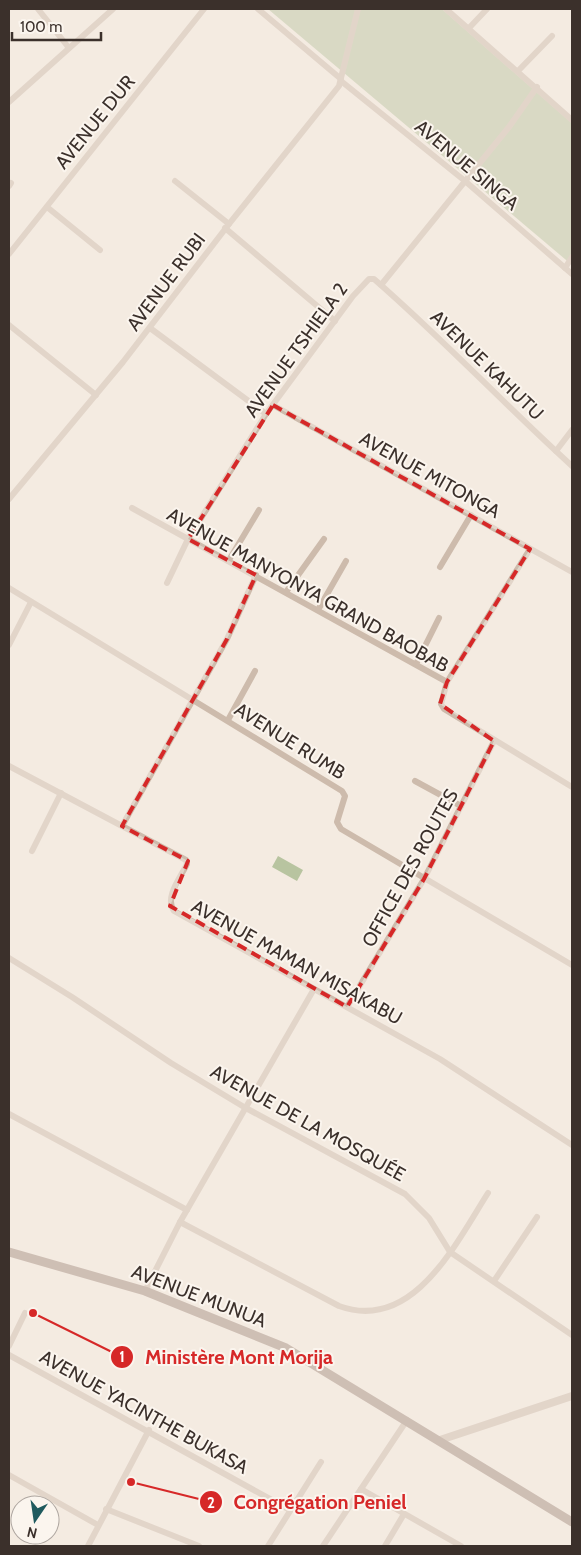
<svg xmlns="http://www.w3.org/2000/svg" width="581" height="1555" viewBox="0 0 581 1555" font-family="Cabin,sans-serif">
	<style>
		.green { fill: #b8c4a0 }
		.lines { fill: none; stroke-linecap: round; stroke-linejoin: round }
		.minor { stroke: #cdbbac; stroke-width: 6 }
		.tertiary { stroke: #cdbbac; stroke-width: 8 }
		.secondary { stroke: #a18a7d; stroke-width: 9 }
		.marked { fill: none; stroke: #d62828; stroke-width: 4; stroke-dasharray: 10 6; stroke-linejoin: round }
		.labels { text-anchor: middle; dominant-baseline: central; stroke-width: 4; stroke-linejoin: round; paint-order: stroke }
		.street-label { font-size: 19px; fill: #3b302b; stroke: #fbf5ee }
		.leader { fill: none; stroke: #d62828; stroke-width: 2 }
		.callout-dot { fill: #d62828; stroke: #fbf5ee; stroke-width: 2 }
		.mark-label { font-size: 15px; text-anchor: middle; font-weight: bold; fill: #fff }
		.callout-label { font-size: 20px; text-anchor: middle; font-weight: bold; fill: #d62828; stroke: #fbf5ee; stroke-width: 4; stroke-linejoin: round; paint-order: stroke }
	</style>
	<rect width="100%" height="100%" fill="#f4ebe1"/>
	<g class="green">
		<polygon points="268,9 442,9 572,123 572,265"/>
		<polygon points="278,856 303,870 297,881 272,867"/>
	</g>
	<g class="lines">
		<g class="minor">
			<polyline points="38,9 69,48"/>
			<polyline points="258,9 341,79"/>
			<polyline points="446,9 572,120"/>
			<polyline points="469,28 487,9"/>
			<polyline points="518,71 552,36"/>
			<polyline points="341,81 465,181 572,274"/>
			<polyline points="9,102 113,9"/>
			<polyline points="175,181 229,224"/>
			<polyline points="9,186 11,183"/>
			<polyline points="47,207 100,250"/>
			<polyline points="225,228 335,321"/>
			<polyline points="9,254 204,9"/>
			<polyline points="565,268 572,257"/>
			<polyline points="381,285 509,127 537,87"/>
			<polyline points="9,325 96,395"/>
			<polyline points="150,328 266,414"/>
			<polyline points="273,405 572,572"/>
			<polyline points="556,451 572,430"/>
			<polyline points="9,499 123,362 229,224 339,86 358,9"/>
			<polyline points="132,508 447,682"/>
			<polyline points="530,549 447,682 441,704 444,709 572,787"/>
			<polyline points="229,560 259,510"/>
			<polyline points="440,567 471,515"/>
			<path d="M167,583l21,-44 78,-125 87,-118 16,-17h5c69,60 131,126 198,187"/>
			<polyline points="9,588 342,791 345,796 337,822 341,829 572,965"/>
			<polyline points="286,592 324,539"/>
			<polyline points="318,610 346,561"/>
			<polyline points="9,645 31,602"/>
			<polyline points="416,664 439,618"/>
			<polyline points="228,720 255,671"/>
			<path d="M9,766l177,94 1,4c-6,13 -23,33 -13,47l266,148 132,86"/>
			<polyline points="415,781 461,806"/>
			<polyline points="122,826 227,639 256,575"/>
			<polyline points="32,851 61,793"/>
			<polyline points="9,958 72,997 171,1063 244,1107 405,1194 429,1218 450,1252 572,1335"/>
			<polyline points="347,1007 424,879 494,741"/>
			<polyline points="9,1114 187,1210"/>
			<path d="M180,1222l159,84c74,27 117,-63 149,-113"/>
			<polyline points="494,1281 537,1217"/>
			<polyline points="145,1291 180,1222 314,989"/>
			<polyline points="9,1346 25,1313"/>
			<polyline points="9,1355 290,1510"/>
			<polyline points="9,1475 98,1525"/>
			<polyline points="361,1489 461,1546"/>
			<polyline points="106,1509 199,1546"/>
			<polyline points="88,1546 149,1430"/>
			<polyline points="268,1546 321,1462"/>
			<polyline points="323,1546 407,1420"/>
			<polyline points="385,1546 404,1514"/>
		</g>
		<polyline class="tertiary" points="440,1440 572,1396"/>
		<polyline class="secondary" points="9,1252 145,1291 286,1348 572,1522"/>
	</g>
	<path d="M0 0H581V1555H0ZM273,405l257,144 -83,133 -7,22 54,37 -70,138 -77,128 -177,-101 18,-45 -66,-35 105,-187 29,-64 -68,-36z" fill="#f4ebe1" fill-opacity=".55" fill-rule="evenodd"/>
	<path class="marked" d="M273,405l257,144 -83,133 -7,22 54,37 -70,138 -77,128 -177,-101 18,-45 -66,-35 105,-187 29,-64 -68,-36z"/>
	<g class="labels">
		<g class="street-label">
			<text transform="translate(95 122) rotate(-51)">AVENUE DUR</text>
			<text transform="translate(467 165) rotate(40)">AVENUE SINGA</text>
			<text transform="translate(166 282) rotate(-53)">AVENUE RUBI</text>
			<text transform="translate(296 350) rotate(-54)">AVENUE TSHIELA 2</text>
			<text transform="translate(487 365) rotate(44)">AVENUE KAHUTU</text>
			<text transform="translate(430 475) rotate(29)">AVENUE MITONGA</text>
			<text transform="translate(308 590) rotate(29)">AVENUE MANYONYA GRAND BAOBAB</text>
			<text transform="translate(290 741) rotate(32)">AVENUE RUMB</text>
			<text transform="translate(410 868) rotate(-61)">OFFICE DES ROUTES</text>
			<text transform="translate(297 962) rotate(29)">AVENUE MAMAN MISAKABU</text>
			<text transform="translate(308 1123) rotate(29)">AVENUE DE LA MOSQUÉE</text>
			<text transform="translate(199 1296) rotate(21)">AVENUE MUNUA</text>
			<text transform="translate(144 1412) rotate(29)">AVENUE YACINTHE BUKASA</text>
		</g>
	</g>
	<path class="leader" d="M33 1313L122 1357M131 1482L211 1502"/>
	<g class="callout-dot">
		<circle cx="33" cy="1313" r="5"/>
		<circle cx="131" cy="1482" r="5"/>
		<circle cx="122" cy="1357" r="12"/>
		<circle cx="211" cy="1502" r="12"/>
	</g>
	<g class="mark-label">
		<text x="122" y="1362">1</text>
		<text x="211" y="1508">2</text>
	</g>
	<g class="callout-label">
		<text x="239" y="1364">Ministère Mont Morija</text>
		<text x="320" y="1509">Congrégation Peniel</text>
	</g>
	<rect width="581" height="1555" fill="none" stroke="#3b302b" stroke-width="20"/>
	<g transform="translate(35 1520) rotate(193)"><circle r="24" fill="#fbf5ee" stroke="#aea6a0"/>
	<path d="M0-4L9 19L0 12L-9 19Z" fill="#1f5a5e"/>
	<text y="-8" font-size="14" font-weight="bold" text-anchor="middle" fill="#3b302b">N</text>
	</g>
	<path d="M12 32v8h89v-8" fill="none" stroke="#3b302b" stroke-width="2.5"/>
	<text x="20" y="32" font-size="15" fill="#3b302b" stroke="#fbf5ee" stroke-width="4" paint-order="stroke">100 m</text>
</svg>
